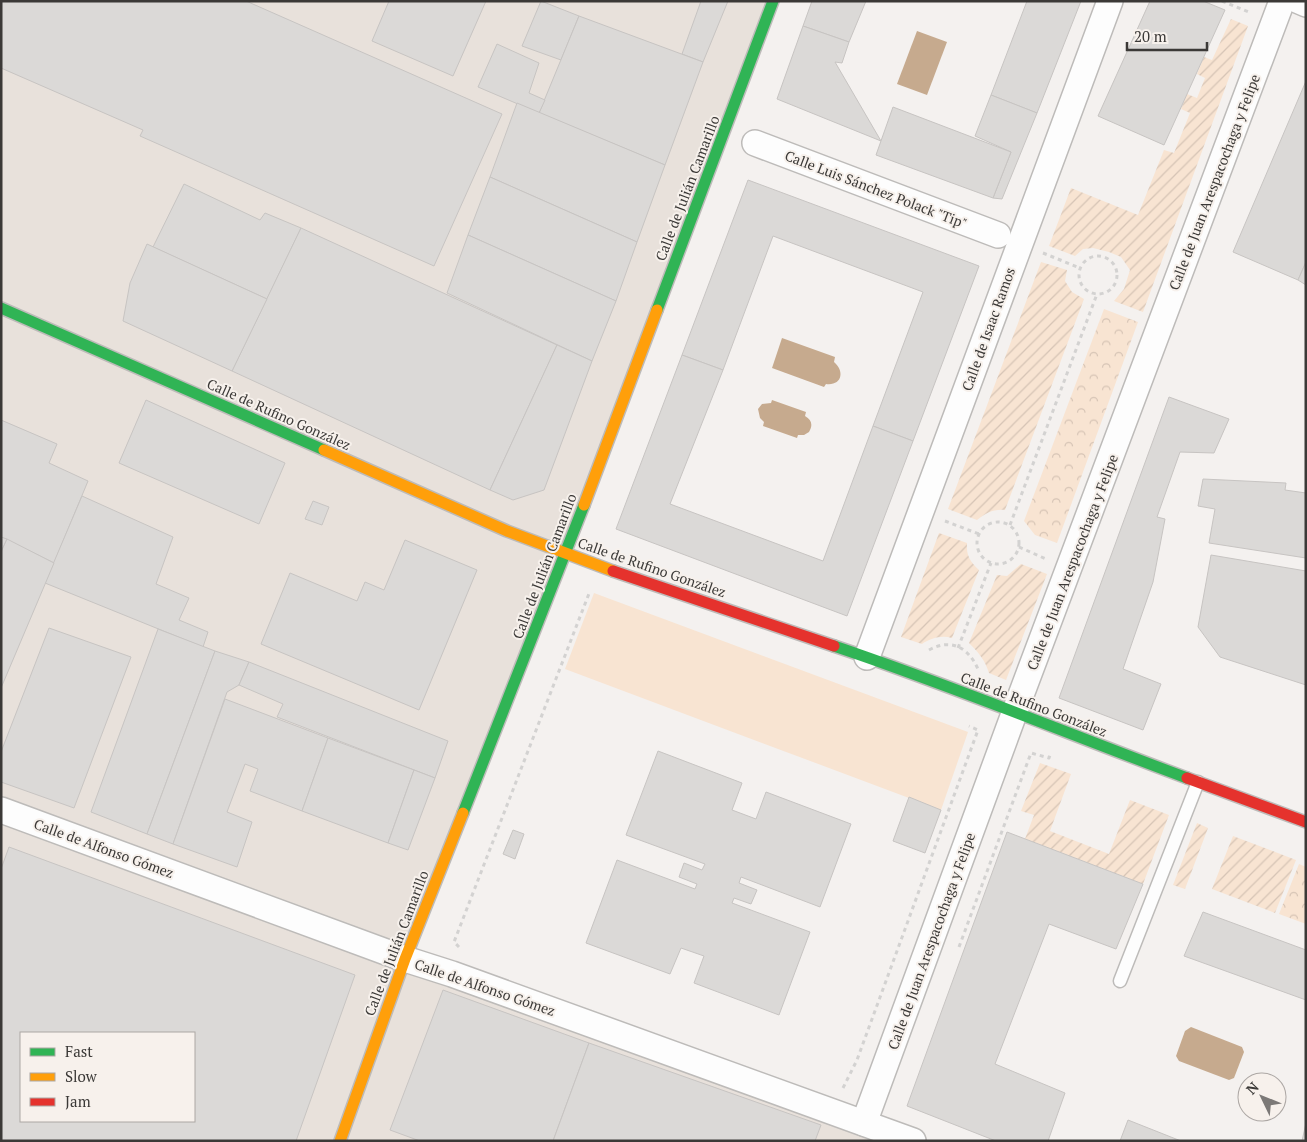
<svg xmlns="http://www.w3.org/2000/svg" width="1307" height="1142" viewBox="0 0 1307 1142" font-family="'PT Serif',serif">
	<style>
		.built { fill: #e8e1db; fill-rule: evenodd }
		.grass { fill: #f8e4d2 }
		.park { fill: url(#park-crowns) }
		.garden { fill: url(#garden-furrows) }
		.water { fill: #c6aa8e }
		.building { fill: #dbd9d7; stroke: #c7c4c2; fill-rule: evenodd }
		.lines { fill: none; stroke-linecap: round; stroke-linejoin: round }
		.lane-casing { stroke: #bdbbb9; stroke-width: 15 }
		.street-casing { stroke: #bdbbb9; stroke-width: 28 }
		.fast-casing { stroke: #bdbbb9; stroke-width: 14 }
		.slow-casing { stroke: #bdbbb9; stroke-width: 14 }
		.jam-casing { stroke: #bdbbb9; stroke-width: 14 }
		.path { stroke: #d3d2d1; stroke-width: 3; stroke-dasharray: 4 4; stroke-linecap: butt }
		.lane { stroke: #fdfdfd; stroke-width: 12 }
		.street { stroke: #fdfdfd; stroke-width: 25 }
		.fast { stroke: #30b455; stroke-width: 11 }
		.slow { stroke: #ff9f0a; stroke-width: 11 }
		.jam { stroke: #e5322d; stroke-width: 11 }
		.labels { text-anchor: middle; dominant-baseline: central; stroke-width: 4; stroke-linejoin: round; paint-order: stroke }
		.street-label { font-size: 14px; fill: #3b3937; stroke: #f7f1ec }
	</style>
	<defs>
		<pattern id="park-crowns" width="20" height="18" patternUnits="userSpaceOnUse" patternTransform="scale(1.25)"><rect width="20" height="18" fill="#f8e4d2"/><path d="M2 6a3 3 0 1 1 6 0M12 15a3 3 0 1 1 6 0" fill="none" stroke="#d6c4b5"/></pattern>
		<pattern id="garden-furrows" width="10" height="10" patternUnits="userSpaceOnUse" patternTransform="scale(1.25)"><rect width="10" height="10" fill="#f8e4d2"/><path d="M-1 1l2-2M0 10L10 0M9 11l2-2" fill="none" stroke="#d6c4b5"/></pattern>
	</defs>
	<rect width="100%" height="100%" fill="#f4f1ef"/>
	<path class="built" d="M1,1h772l-368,958 508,182h-912zM21,1033h173v88h-173z"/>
	<polygon class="grass" points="594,593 968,732 941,810 565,669"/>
	<g class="park">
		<polygon points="1104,309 1138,322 1057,543 1035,535 1024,521"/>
		<polygon points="1299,864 1306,867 1306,924 1279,914"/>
	</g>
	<g class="garden">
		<polygon points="1231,19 1248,26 1143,312 1114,301 1124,289 1130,270 1121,257 1109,252 1093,248 1083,249 1075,256 1049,246 1071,188 1138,215 1164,150 1174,153 1190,113 1181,109 1187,94 1197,98 1205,78 1197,74 1204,57 1212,60"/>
		<path d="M1041,262l26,8 -2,11 7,11 12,7 -79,211c-12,-1 -19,3 -28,10l-29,-11z"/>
		<path d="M939,533l28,10c-1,12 3,19 12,27l-27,68c-10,-3 -21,0 -30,6l-21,-7z"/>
		<path d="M1021,564l26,10 -41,106 -17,-7c-4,-13 -10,-20 -20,-30l28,-68 10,1z"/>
		<polygon points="1040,763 1071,774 1050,831 1109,854 1130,800 1169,815 1143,884 1025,839 1034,815 1021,811"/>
		<polygon points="1197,823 1208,828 1185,889 1173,885"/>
		<polygon points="1233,836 1296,860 1275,913 1212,889"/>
	</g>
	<g class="water">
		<polygon points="917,31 947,42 927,95 897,84"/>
		<path d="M782,338l53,19 -1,5c11,9 8,24 -8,22l-2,3 -52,-19z"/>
		<path d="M772,400l34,12 -1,4c7,4 8,9 4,16l-5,3h-6l-1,3 -34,-12 1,-4 -4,-4 -2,-9 4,-5 9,-1z"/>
		<polygon points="1191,1027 1242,1047 1244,1052 1234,1078 1229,1080 1179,1061 1176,1056 1185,1031"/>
	</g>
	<g class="building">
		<polygon points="1,1 246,1 502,114 434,266 140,136 143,130 1,68"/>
		<polygon points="389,1 486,1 453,76 372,41"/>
		<polygon points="541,1 579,16 561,60 522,46"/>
		<polygon points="701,1 728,1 703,62 682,54"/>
		<polygon points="812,1 866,1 849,42 803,26"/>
		<polygon points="1027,1 1081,1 1037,113 991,95"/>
		<polygon points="1150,1 1203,1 1225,10 1164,145 1098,116"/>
		<polygon points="579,16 703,62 665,165 539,113"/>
		<polygon points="803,26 849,42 842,63 835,62 881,141 777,99"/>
		<polygon points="497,44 539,63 529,93 545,100 539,113 478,87"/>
		<polygon points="1306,81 1306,262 1298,280 1233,252"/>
		<polygon points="991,95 1037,113 1002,199 993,198 1011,152 975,136"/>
		<polygon points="517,103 665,165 637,242 490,177"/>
		<polygon points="893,107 1011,152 993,198 876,155"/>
		<polygon points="490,177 637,242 616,301 468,235"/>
		<polygon points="748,180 979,266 913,441 873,426 923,292 773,236 723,370 682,355"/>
		<polygon points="184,184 260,220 265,213 301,228 267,299 153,247"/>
		<polygon points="301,228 557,345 490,490 232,371"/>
		<polygon points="468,235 616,301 592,361 447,293"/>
		<polygon points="147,244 267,299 232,371 123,321 130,283"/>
		<polygon points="1306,262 1306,285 1298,280"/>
		<polygon points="557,345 592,361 544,490 513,500 490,490"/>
		<polygon points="682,355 723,370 670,504 823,561 873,426 913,441 847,616 616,529"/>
		<polygon points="1169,397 1229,419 1214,453 1180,452 1157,517 1165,519 1153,582 1123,669 1161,684 1143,730 1059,698"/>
		<polygon points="146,400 285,463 259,524 119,463"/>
		<polygon points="1,420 57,444 49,463 88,481 54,563 1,537"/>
		<polygon points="1203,479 1286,483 1285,490 1306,493 1306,558 1209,543 1215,509 1198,506"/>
		<polygon points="82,496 173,537 156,584 189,598 179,620 208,632 203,647 45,583"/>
		<polygon points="313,501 329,507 322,525 305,519"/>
		<polygon points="1,537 7,539 1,552"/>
		<polygon points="7,539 54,563 1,688 1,552"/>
		<polygon points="405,540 477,570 419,710 261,644 290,573 357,601 365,582 384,590"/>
		<polygon points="1211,555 1306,571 1306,685 1220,657 1198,627"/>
		<polygon points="49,628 131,657 74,808 1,782 1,752"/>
		<polygon points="158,629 215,651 147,834 91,812"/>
		<polygon points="215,651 249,662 239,685 227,692 173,844 147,834"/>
		<polygon points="249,662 448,741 435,778 277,717 283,704 239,685"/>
		<polygon points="225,699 328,738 302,811 250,791 258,769 245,764 227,812 252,822 237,867 173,844"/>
		<polygon points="328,738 414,770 388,843 302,811"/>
		<polygon points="658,751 742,783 732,810 756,819 766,792 851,824 820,907 741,877 739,883 757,890 751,904 734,898 732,903 810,932 779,1015 694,983 704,956 681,948 670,974 586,943 617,860 695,889 697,884 679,877 684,863 702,870 705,864 626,835"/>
		<polygon points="414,770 435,778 408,850 388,843"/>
		<polygon points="909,797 941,810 925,853 893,841"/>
		<polygon points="513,830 524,834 515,859 503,854"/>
		<polygon points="1007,832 1143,884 1116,949 1049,924 995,1064 1065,1093 1048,1141 996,1141 907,1106"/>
		<path d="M9,847l346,128 -59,166h-295v-272zM21,1033h173v88h-173z"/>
		<polygon points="1203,912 1306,950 1306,1000 1184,956"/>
		<polygon points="443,990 589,1043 553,1141 420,1141 390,1130"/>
		<polygon points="589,1043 821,1125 815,1141 553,1141"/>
		<polygon points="1128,1120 1181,1141 1120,1141"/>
		<polygon points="1306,1123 1306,1141 1302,1141"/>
	</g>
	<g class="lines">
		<defs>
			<polyline id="lane" points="1120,981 1198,782"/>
			<g id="street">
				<polyline points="1299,1 1306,4"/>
				<polyline points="755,143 998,235"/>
				<polyline points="867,657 1110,1"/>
				<polyline points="1,810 405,959 452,974 913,1141"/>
				<polyline points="864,1123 1015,711 1282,1"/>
			</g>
			<g id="fast">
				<polyline points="1,308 324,450"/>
				<polyline points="657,310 773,1"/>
				<path d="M834,646c119,40 235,88 353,132"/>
				<polyline points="463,813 584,505"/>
			</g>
			<g id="slow">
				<polyline points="324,450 507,531 613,571"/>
				<polyline points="584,505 657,310"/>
				<polyline points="340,1141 405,959 463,813"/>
			</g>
			<g id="jam">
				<polyline points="613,571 834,646"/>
				<polyline points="1187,778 1306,822"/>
			</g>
		</defs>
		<use href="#lane" class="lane-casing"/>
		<use href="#street" class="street-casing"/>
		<use href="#fast" class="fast-casing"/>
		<use href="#slow" class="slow-casing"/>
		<use href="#jam" class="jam-casing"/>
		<g class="path">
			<polyline points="1222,1 1251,13"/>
			<polyline points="1043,253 1080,268"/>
			<circle cx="1098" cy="275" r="19"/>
			<polyline points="945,521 979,534"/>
			<circle cx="998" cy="543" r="21"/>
			<polyline points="1010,525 1097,294"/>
			<polyline points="1019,547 1046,559"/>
			<polyline points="958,648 991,563"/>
			<path d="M929,650c22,-12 39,-3 49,19"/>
			<polyline points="459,947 454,942 590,591"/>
			<polyline points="959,947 1031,753 1049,758 1050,755"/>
			<polyline points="843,1088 857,1060 978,730 969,726"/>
		</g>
		<use href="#lane" class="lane"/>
		<use href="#street" class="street"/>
		<use href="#fast" class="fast"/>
		<use href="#slow" class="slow"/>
		<use href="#jam" class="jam"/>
	</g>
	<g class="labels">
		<g class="street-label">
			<text transform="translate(1214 182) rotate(-69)">Calle de Juan Arespacochaga y Felipe</text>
			<text transform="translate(687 188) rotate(-69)">Calle de Julián Camarillo</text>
			<text transform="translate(876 189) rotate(21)">Calle Luis Sánchez Polack "Tip"</text>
			<text transform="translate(988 329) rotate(-70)">Calle de Isaac Ramos</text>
			<text transform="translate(279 414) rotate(24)">Calle de Rufino González</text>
			<text transform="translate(1072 562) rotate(-69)">Calle de Juan Arespacochaga y Felipe</text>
			<text transform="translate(544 566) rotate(-69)">Calle de Julián Camarillo</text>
			<text transform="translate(652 567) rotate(19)">Calle de Rufino González</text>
			<text transform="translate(1034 704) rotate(21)">Calle de Rufino González</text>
			<text transform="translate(104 848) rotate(20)">Calle de Alfonso Gómez</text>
			<text transform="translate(931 941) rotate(-70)">Calle de Juan Arespacochaga y Felipe</text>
			<text transform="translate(396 943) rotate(-69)">Calle de Julián Camarillo</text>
			<text transform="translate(485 987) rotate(19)">Calle de Alfonso Gómez</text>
		</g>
	</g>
	<rect width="1307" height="1142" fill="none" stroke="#3b3937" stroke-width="5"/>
	<rect x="20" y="1032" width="175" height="90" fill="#f7f1ec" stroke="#aca7a4"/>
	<rect x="30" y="1048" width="25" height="8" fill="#30b455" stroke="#aca7a4"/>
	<text x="65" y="1057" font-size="15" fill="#3b3937">Fast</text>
	<rect x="30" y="1073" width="25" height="8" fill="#ff9f0a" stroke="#aca7a4"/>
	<text x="65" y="1082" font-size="15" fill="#3b3937">Slow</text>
	<rect x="30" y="1098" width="25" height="8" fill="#e5322d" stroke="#aca7a4"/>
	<text x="65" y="1107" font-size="15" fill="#3b3937">Jam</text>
	<g transform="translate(1262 1097) rotate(313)"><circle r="24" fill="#f7f1ec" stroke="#aca7a4"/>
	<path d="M0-4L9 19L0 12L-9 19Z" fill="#7c7977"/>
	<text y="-8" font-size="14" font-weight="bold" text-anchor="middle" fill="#3b3937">N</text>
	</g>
	<path d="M1127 42v8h80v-8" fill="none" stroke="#3b3937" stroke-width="2.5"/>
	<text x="1134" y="42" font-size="15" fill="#3b3937" stroke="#f7f1ec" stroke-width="4" paint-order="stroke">20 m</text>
</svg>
